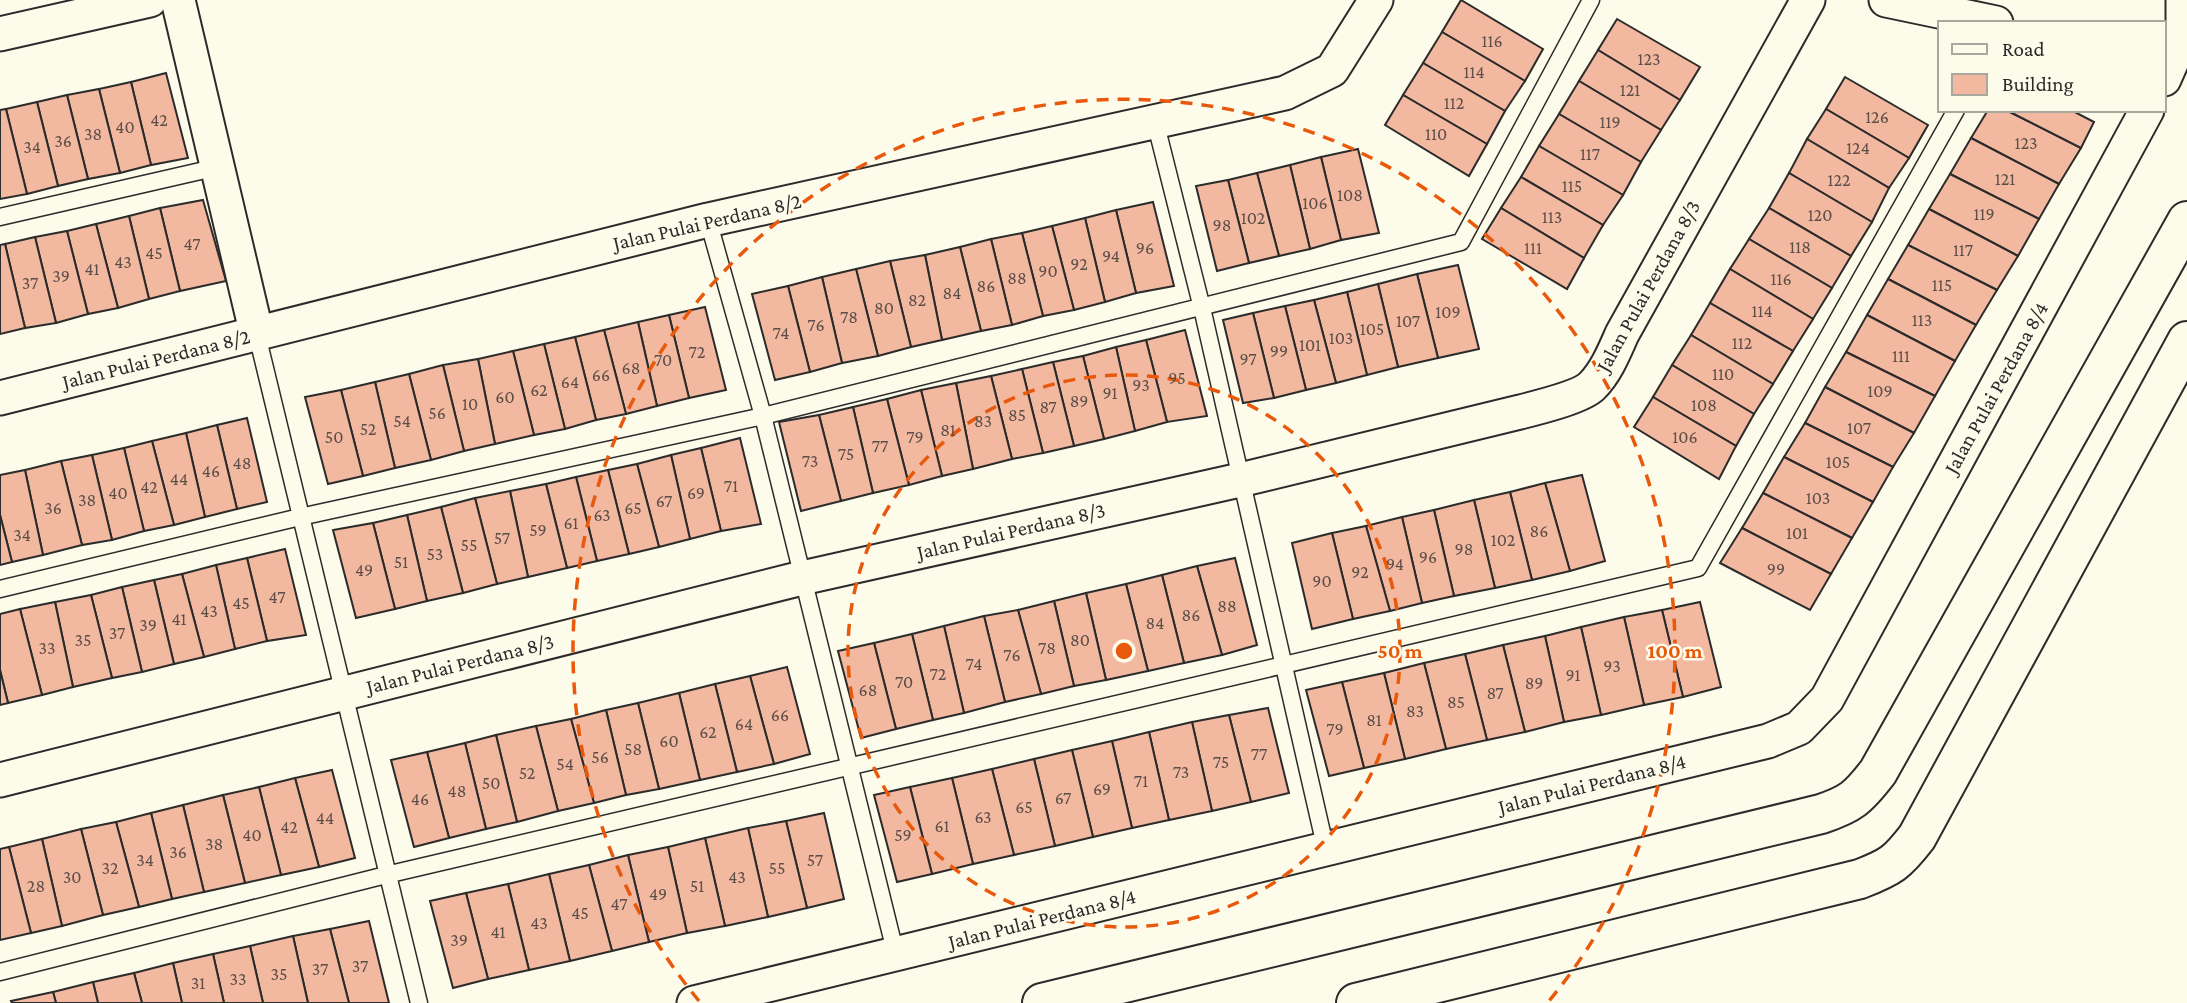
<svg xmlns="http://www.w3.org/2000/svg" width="2187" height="1003" viewBox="0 0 2187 1003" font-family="'Crimson Pro',serif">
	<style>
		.building { fill: #f2b8a0; stroke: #2b2b2b; stroke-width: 2 }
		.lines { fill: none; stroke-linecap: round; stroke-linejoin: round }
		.lane-casing { stroke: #2b2b2b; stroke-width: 19 }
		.street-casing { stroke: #2b2b2b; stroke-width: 37 }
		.secondary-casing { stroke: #2b2b2b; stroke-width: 42 }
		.lane { stroke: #fdfbea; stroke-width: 16 }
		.street { stroke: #fdfbea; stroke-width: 33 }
		.secondary { stroke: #fdfbea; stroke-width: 38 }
		.ring { fill: none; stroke: #e8590c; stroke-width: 3.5; stroke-dasharray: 12 9 }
		.labels { text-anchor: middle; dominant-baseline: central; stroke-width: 5; stroke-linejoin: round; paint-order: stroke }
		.number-label { font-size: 18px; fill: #5d4e48 }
		.street-label { font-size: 21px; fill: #2b2b2b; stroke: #fdfbea }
		.centre { fill: #e8590c; stroke: #fdfbea; stroke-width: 3.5 }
		.ring-label { font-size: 21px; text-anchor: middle; font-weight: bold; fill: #e8590c; stroke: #fdfbea; stroke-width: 5; stroke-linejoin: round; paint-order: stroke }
	</style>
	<rect width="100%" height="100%" fill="#fdfbea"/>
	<g class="building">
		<polygon points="1461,0 1543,49 1525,81 1442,32"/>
		<polygon points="1617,19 1700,67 1680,100 1598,50"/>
		<polygon points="1442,32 1525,81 1505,111 1423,63"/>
		<polygon points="1598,50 1680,100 1661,130 1579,81"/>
		<polygon points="1423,63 1505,111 1487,144 1403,95"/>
		<polygon points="166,73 188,158 151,165 131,82"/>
		<polygon points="1845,77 1928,125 1909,158 1826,109"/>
		<polygon points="1579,81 1661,130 1641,162 1559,114"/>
		<polygon points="131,82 151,165 120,173 99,89"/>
		<polygon points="99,89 120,173 88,179 67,95"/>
		<polygon points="67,95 88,179 58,186 37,102"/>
		<polygon points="1403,95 1487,144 1469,176 1385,125"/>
		<polygon points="37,102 58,186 27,194 6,109"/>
		<polygon points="6,109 27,194 0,199 0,110"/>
		<polygon points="1826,109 1909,158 1889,188 1807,139"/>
		<polygon points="1988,110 2006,110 2081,148 2059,184 1971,138"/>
		<polygon points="2006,110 2071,110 2094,122 2081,148"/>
		<polygon points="1559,114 1641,162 1623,195 1539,146"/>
		<polygon points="1971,138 2059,184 2039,219 1950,174"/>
		<polygon points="1807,139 1889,188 1872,222 1789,173"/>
		<polygon points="1539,146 1623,195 1603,225 1521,177"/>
		<polygon points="1358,149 1379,233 1341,240 1321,157"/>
		<polygon points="1321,157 1341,240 1310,249 1290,165"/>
		<polygon points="1290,165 1310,249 1279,256 1257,173"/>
		<polygon points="1257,173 1279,256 1249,263 1228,180"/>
		<polygon points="1789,173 1872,222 1851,256 1769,208"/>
		<polygon points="1950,174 2039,219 2018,256 1929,209"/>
		<polygon points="1521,177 1603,225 1584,258 1501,208"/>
		<polygon points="1228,180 1249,263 1217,271 1196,186"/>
		<polygon points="203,200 226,281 180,291 160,208"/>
		<polygon points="1153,202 1174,286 1136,293 1116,210"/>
		<polygon points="160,208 180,291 149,299 129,216"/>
		<polygon points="1501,208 1584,258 1567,289 1482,239"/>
		<polygon points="1769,208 1851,256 1832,288 1749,239"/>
		<polygon points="1929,209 2018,256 1997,290 1908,245"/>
		<polygon points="1116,210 1136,293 1105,302 1085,218"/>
		<polygon points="129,216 149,299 118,308 96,224"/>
		<polygon points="1085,218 1105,302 1074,310 1052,226"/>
		<polygon points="96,224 118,308 88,314 67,231"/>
		<polygon points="1052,226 1074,310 1043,316 1022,233"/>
		<polygon points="67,231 88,314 56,323 35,237"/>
		<polygon points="1022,233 1043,316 1012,325 991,239"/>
		<polygon points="35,237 56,323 25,328 5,244"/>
		<polygon points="991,239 1012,325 981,331 960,247"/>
		<polygon points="1749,239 1832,288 1813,319 1730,269"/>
		<polygon points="5,244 25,328 0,334 0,245"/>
		<polygon points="1908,245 1997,290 1976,325 1888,279"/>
		<polygon points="960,247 981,331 942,340 925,255"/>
		<polygon points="925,255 942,340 911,347 890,261"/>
		<polygon points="890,261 911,347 878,356 856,269"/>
		<polygon points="1458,265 1479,349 1438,358 1417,274"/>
		<polygon points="856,269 878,356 842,363 822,277"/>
		<polygon points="1730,269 1813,319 1793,351 1710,303"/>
		<polygon points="1417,274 1438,358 1398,367 1378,284"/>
		<polygon points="822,277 842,363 810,372 788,286"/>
		<polygon points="1888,279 1976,325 1955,361 1867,315"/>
		<polygon points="1378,284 1398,367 1367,375 1347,292"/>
		<polygon points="788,286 810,372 775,380 752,294"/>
		<polygon points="1347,292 1367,375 1336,383 1314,300"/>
		<polygon points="1314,300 1336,383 1306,390 1285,306"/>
		<polygon points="1710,303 1793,351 1773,384 1691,335"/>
		<polygon points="1285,306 1306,390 1274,398 1253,313"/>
		<polygon points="705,307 726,390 689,398 669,315"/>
		<polygon points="1253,313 1274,398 1243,403 1223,320"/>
		<polygon points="669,315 689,398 657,406 638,322"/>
		<polygon points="1867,315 1955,361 1935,396 1846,352"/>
		<polygon points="638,322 657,406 626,414 604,330"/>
		<polygon points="604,330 626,414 596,420 575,337"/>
		<polygon points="1185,330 1207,416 1167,422 1146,340"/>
		<polygon points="1691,335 1773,384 1754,414 1672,365"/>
		<polygon points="575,337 596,420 565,429 544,344"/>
		<polygon points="1146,340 1167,422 1135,431 1116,347"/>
		<polygon points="544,344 565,429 534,435 513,351"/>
		<polygon points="1116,347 1135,431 1104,439 1083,356"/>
		<polygon points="513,351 534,435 495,444 478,359"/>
		<polygon points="1846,352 1935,396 1914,433 1825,387"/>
		<polygon points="1083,356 1104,439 1074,446 1053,362"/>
		<polygon points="478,359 495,444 464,451 443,365"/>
		<polygon points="1053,362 1074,446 1043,453 1022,369"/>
		<polygon points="443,365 464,451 431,460 409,374"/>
		<polygon points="1672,365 1754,414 1736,446 1653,397"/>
		<polygon points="1022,369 1043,453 1012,459 991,376"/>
		<polygon points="409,374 431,460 395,468 375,382"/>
		<polygon points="991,376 1012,459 973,469 956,383"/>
		<polygon points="375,382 395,468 363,476 341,390"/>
		<polygon points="956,383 973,469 942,476 921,390"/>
		<polygon points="1825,387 1914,433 1893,467 1805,423"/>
		<polygon points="341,390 363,476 328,484 305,397"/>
		<polygon points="921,390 942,476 909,485 887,399"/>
		<polygon points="1653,397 1736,446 1719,479 1634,427"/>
		<polygon points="887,399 909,485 873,493 853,407"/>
		<polygon points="853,407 873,493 841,501 819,415"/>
		<polygon points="819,415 841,501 801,511 779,422"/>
		<polygon points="247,418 267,502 237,509 217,425"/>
		<polygon points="1805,423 1893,467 1873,502 1784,457"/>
		<polygon points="217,425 237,509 205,517 186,433"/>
		<polygon points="186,433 205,517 174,525 152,441"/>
		<polygon points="740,438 761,524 721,531 701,448"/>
		<polygon points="152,441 174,525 144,531 124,448"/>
		<polygon points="124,448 144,531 112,540 92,455"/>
		<polygon points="701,448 721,531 690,539 671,455"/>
		<polygon points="92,455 112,540 82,545 61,461"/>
		<polygon points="671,455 690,539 659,547 637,464"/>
		<polygon points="1784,457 1873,502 1852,538 1763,493"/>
		<polygon points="61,461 82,545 43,555 25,470"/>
		<polygon points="637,464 659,547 629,554 608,470"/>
		<polygon points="25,470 43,555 12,562 0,515 0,475"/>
		<polygon points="608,470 629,554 597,561 576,477"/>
		<polygon points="1582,475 1605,561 1570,571 1545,483"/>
		<polygon points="576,477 597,561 567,568 546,484"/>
		<polygon points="1545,483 1570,571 1532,580 1510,492"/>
		<polygon points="546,484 567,568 528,577 510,491"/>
		<polygon points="510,491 528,577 497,584 475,498"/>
		<polygon points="1510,492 1532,580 1495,588 1474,500"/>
		<polygon points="1763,493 1852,538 1831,574 1742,528"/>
		<polygon points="475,498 497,584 463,593 441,507"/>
		<polygon points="1474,500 1495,588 1454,596 1434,510"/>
		<polygon points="441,507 463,593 427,601 407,515"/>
		<polygon points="1434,510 1454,596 1422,603 1402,517"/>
		<polygon points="0,515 12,562 0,565"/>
		<polygon points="407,515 427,601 395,609 373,523"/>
		<polygon points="1402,517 1422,603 1390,611 1366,526"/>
		<polygon points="373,523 395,609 356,618 333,530"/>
		<polygon points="1366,526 1390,611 1353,619 1332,533"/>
		<polygon points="1742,528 1831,574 1810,610 1720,563"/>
		<polygon points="1332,533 1353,619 1312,629 1292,543"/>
		<polygon points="285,549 306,635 267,641 247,558"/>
		<polygon points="247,558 267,641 235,649 216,565"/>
		<polygon points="1235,558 1257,645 1222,655 1197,566"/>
		<polygon points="216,565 235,649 204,657 182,574"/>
		<polygon points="1197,566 1222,655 1184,663 1162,575"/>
		<polygon points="182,574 204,657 174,664 154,580"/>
		<polygon points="1162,575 1184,663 1148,671 1126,584"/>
		<polygon points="154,580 174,664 142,672 122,587"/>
		<polygon points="1126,584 1148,671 1106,680 1086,593"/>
		<polygon points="122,587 142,672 112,678 91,595"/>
		<polygon points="1086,593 1106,680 1074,686 1054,601"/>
		<polygon points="91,595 112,678 73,687 55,602"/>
		<polygon points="1054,601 1074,686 1041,694 1018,610"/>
		<polygon points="55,602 73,687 42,695 20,609"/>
		<polygon points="1700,602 1721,687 1683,697 1662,610"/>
		<polygon points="20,609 42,695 8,703 0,670 0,614"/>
		<polygon points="1018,610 1041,694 1005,702 984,616"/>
		<polygon points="1662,610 1683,697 1644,705 1624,617"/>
		<polygon points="984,616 1005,702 964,713 944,626"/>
		<polygon points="1624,617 1644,705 1601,715 1581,627"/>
		<polygon points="944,626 964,713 933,720 912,634"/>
		<polygon points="1581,627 1601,715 1564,722 1545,636"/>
		<polygon points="912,634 933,720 896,729 874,643"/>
		<polygon points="1545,636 1564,722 1525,732 1503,645"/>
		<polygon points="874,643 896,729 861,738 838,651"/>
		<polygon points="1503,645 1525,732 1487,740 1465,654"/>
		<polygon points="1465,654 1487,740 1446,749 1424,663"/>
		<polygon points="1424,663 1446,749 1405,759 1384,673"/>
		<polygon points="787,667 810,754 774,764 750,676"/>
		<polygon points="0,670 8,703 0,705"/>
		<polygon points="1384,673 1405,759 1364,768 1342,682"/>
		<polygon points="750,676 774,764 737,772 715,684"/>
		<polygon points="1342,682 1364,768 1329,776 1306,690"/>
		<polygon points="715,684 737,772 700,780 679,693"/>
		<polygon points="679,693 700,780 659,789 638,703"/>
		<polygon points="638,703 659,789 626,795 606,710"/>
		<polygon points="1268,708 1289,793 1251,802 1229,715"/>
		<polygon points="606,710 626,795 594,803 571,719"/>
		<polygon points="1229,715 1251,802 1212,811 1192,722"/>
		<polygon points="571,719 594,803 558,811 536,726"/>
		<polygon points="1192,722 1212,811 1169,820 1149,732"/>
		<polygon points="536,726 558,811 517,822 496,735"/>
		<polygon points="1149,732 1169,820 1132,828 1112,741"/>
		<polygon points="496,735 517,822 486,829 465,743"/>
		<polygon points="1112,741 1132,828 1093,837 1072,750"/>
		<polygon points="465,743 486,829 449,838 427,752"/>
		<polygon points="1072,750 1093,837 1055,846 1034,759"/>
		<polygon points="427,752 449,838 414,847 391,760"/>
		<polygon points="1034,759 1055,846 1014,855 992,769"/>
		<polygon points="992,769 1014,855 973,864 952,778"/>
		<polygon points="332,770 355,858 319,867 295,778"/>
		<polygon points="295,778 319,867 281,875 259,787"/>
		<polygon points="952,778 973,864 932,874 910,787"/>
		<polygon points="259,787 281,875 245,883 223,795"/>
		<polygon points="910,787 932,874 897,882 874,795"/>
		<polygon points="223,795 245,883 204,892 183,805"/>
		<polygon points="183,805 204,892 172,899 151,813"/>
		<polygon points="151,813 172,899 139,907 116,822"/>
		<polygon points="824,813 844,899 807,908 786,821"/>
		<polygon points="786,821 807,908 768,917 748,828"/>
		<polygon points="116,822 139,907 103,915 81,829"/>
		<polygon points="748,828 768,917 725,926 705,838"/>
		<polygon points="81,829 103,915 62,926 42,839"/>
		<polygon points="705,838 725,926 687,933 668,847"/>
		<polygon points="42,839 62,926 31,933 9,847"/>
		<polygon points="9,847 31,933 0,940 0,849"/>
		<polygon points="668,847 687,933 649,942 628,855"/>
		<polygon points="628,855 649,942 612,951 589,865"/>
		<polygon points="589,865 612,951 570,961 549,874"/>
		<polygon points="549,874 570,961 529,970 508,884"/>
		<polygon points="508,884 529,970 488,979 466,893"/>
		<polygon points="466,893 488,979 453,988 430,901"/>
		<polygon points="369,921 389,1003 349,1003 330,929"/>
		<polygon points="330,929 349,1003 308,1003 293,936"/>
		<polygon points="293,936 308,1003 263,1003 250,946"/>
		<polygon points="250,946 263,1003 224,1003 213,954"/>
		<polygon points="213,954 224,1003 182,1003 173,963"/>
		<polygon points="173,963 182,1003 142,1003 134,973"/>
		<polygon points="134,973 142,1003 98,1003 93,982"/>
		<polygon points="93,982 98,1003 56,1003 53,992"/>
		<polygon points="53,992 56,1003 12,1003 11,1001"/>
	</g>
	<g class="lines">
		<defs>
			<g id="lane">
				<polyline points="1155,121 1202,308 1326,850"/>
				<polyline points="0,217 218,167"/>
				<polyline points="708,220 763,416 896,955"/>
				<polyline points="257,335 419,1003"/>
				<polyline points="0,589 300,517 763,416 1461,242 1591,0"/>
				<polyline points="0,972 386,875 1698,568 1956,110"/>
			</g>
			<g id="street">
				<polyline points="178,0 257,335"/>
				<polyline points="1886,0 1996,23"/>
				<polyline points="0,34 150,0"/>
				<polyline points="2164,79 2183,36 2183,0"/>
				<polyline points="0,398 708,220 1285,93 1332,70 1376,0"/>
				<path d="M0,780l802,-202 438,-98 280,-68c16,-4 61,-15 72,-26 14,-14 22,-34 30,-52l186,-334"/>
				<polyline points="694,1003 1768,741 1799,728 1827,699 2147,110"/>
			</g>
			<g id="secondary">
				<path d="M1042,1003l779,-189c30,-10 37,-16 57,-42l309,-551"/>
				<path d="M1356,1003l504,-124c31,-12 37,-16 57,-42l270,-496"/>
			</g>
		</defs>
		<use href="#lane" class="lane-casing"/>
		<use href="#street" class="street-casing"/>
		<use href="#secondary" class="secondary-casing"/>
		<use href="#lane" class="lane"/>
		<use href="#street" class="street"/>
		<use href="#secondary" class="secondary"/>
	</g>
	<g class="ring">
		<circle cx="1124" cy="651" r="276"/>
		<path d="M699 1001A551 551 0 1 1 1549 1001"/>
	</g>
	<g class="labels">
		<g class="number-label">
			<text x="1492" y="41">116</text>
			<text x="1649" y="59">123</text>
			<text x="1474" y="72">114</text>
			<text x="1630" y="90">121</text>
			<text x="1454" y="103">112</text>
			<text x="1877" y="117">126</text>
			<text x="159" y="120">42</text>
			<text x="1610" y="122">119</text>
			<text x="125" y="127">40</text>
			<text x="93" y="134">38</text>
			<text x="1436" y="134">110</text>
			<text x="63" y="141">36</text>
			<text x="2026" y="143">123</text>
			<text x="32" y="147">34</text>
			<text x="1858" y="148">124</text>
			<text x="1590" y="154">117</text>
			<text x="2005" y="179">121</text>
			<text x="1839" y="180">122</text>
			<text x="1572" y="186">115</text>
			<text x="1350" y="195">108</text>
			<text x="1315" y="203">106</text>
			<text x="1984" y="214">119</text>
			<text x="1820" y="215">120</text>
			<text x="1552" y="217">113</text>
			<text x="1253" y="218">102</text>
			<text x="1222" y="225">98</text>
			<text x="192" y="244">47</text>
			<text x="1800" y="247">118</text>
			<text x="1145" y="248">96</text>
			<text x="1533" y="248">111</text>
			<text x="1963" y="250">117</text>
			<text x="154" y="253">45</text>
			<text x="1111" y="256">94</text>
			<text x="123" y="262">43</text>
			<text x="1079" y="264">92</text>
			<text x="92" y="269">41</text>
			<text x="1048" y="271">90</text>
			<text x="61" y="276">39</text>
			<text x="1017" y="278">88</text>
			<text x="1781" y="279">116</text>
			<text x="30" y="283">37</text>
			<text x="1942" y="285">115</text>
			<text x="986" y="286">86</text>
			<text x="952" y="293">84</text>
			<text x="917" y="300">82</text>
			<text x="884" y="308">80</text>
			<text x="1762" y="311">114</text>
			<text x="1448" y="312">109</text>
			<text x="849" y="317">78</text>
			<text x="1922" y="320">113</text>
			<text x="1408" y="321">107</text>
			<text x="816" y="325">76</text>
			<text x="1372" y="329">105</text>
			<text x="781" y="333">74</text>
			<text x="1341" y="338">103</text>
			<text x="1742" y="343">112</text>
			<text x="1310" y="345">101</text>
			<text x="1279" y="351">99</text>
			<text x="697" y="352">72</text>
			<text x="1901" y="356">111</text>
			<text x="1248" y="359">97</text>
			<text x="663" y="360">70</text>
			<text x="631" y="368">68</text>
			<text x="1723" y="374">110</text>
			<text x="601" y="375">66</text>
			<text x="1177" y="378">95</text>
			<text x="570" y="382">64</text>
			<text x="1141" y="385">93</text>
			<text x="539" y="390">62</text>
			<text x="1880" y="391">109</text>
			<text x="1110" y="393">91</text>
			<text x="505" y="397">60</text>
			<text x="1079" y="401">89</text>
			<text x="470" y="404">10</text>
			<text x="1704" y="405">108</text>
			<text x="1048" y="407">87</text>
			<text x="437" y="413">56</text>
			<text x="1017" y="415">85</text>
			<text x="402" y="421">54</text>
			<text x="983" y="421">83</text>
			<text x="1859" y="428">107</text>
			<text x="368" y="429">52</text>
			<text x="948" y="430">81</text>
			<text x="334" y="437">50</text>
			<text x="915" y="437">79</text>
			<text x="1685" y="437">106</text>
			<text x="880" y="446">77</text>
			<text x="846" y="454">75</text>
			<text x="810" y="461">73</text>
			<text x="1838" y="462">105</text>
			<text x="242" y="463">48</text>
			<text x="211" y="471">46</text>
			<text x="179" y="479">44</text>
			<text x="731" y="486">71</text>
			<text x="149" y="487">42</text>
			<text x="118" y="493">40</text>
			<text x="696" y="493">69</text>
			<text x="1818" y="498">103</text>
			<text x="87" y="500">38</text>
			<text x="664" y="501">67</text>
			<text x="53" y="508">36</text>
			<text x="633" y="508">65</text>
			<text x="602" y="515">63</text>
			<text x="571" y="523">61</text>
			<text x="538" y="530">59</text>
			<text x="1539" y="531">86</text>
			<text x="1797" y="533">101</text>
			<text x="22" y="535">34</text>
			<text x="502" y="538">57</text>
			<text x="1503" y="540">102</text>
			<text x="469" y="545">55</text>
			<text x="1464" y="549">98</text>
			<text x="435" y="554">53</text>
			<text x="1428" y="557">96</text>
			<text x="401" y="562">51</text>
			<text x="1395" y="564">94</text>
			<text x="1776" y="569">99</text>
			<text x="364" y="570">49</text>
			<text x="1360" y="572">92</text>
			<text x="1322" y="581">90</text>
			<text x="277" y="597">47</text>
			<text x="241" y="603">45</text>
			<text x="1227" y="606">88</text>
			<text x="209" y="611">43</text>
			<text x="1191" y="615">86</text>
			<text x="179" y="619">41</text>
			<text x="1155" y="623">84</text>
			<text x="148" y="625">39</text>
			<text x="117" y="633">37</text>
			<text x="83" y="640">35</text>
			<text x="1080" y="640">80</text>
			<text x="47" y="648">33</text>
			<text x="1047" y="648">78</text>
			<text x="1012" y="655">76</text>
			<text x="974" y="664">74</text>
			<text x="1612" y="666">93</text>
			<text x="938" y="674">72</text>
			<text x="1573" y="675">91</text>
			<text x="904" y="682">70</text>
			<text x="1534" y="683">89</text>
			<text x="868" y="690">68</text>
			<text x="1495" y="693">87</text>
			<text x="1456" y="702">85</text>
			<text x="1415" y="711">83</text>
			<text x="780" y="715">66</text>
			<text x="1374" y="720">81</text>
			<text x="744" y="724">64</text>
			<text x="1335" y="729">79</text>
			<text x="708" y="732">62</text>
			<text x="669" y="741">60</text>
			<text x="633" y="749">58</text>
			<text x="1259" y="754">77</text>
			<text x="600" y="757">56</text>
			<text x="1221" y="762">75</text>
			<text x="565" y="764">54</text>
			<text x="1181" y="772">73</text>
			<text x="527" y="773">52</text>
			<text x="1141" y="781">71</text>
			<text x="491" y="783">50</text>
			<text x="1102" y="789">69</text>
			<text x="457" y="791">48</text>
			<text x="1063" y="798">67</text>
			<text x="420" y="799">46</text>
			<text x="1024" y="807">65</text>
			<text x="983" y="817">63</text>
			<text x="325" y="818">44</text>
			<text x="942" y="826">61</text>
			<text x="289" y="827">42</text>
			<text x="252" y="835">40</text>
			<text x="903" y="835">59</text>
			<text x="214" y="844">38</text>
			<text x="178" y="852">36</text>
			<text x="145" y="860">34</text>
			<text x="815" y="860">57</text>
			<text x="110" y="868">32</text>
			<text x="777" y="868">55</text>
			<text x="72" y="877">30</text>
			<text x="737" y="877">43</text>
			<text x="36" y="886">28</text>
			<text x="697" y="886">51</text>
			<text x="658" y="894">49</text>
			<text x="619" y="904">47</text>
			<text x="580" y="913">45</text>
			<text x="539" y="923">43</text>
			<text x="498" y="932">41</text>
			<text x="459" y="940">39</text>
			<text x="360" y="966">37</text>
			<text x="320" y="969">37</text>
			<text x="279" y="974">35</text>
			<text x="238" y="979">33</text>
			<text x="198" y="983">31</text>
		</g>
		<g class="street-label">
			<text transform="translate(707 222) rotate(-13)">Jalan Pulai Perdana 8/2</text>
			<text transform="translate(1648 286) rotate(-61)">Jalan Pulai Perdana 8/3</text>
			<text transform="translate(156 359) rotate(-14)">Jalan Pulai Perdana 8/2</text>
			<text transform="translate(1996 388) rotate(-61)">Jalan Pulai Perdana 8/4</text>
			<text transform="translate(1011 531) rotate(-13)">Jalan Pulai Perdana 8/3</text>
			<text transform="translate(460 664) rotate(-14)">Jalan Pulai Perdana 8/3</text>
			<text transform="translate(1592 784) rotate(-14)">Jalan Pulai Perdana 8/4</text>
			<text transform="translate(1042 919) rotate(-14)">Jalan Pulai Perdana 8/4</text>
		</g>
	</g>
	<circle cx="1124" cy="651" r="10" class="centre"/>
	<g class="ring-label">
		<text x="1400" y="658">50 m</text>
		<text x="1675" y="658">100 m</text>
	</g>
	<rect x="1938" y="21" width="228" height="91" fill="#fdfbea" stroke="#a9a89e" stroke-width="2"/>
	<rect x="1952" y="44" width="35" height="10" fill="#fdfbea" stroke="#a9a89e" stroke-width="2"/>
	<text x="2002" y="56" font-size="21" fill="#2b2b2b">Road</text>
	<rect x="1952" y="74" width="35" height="21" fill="#f2b8a0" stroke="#a9a89e" stroke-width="2"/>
	<text x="2002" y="91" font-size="21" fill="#2b2b2b">Building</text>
</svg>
